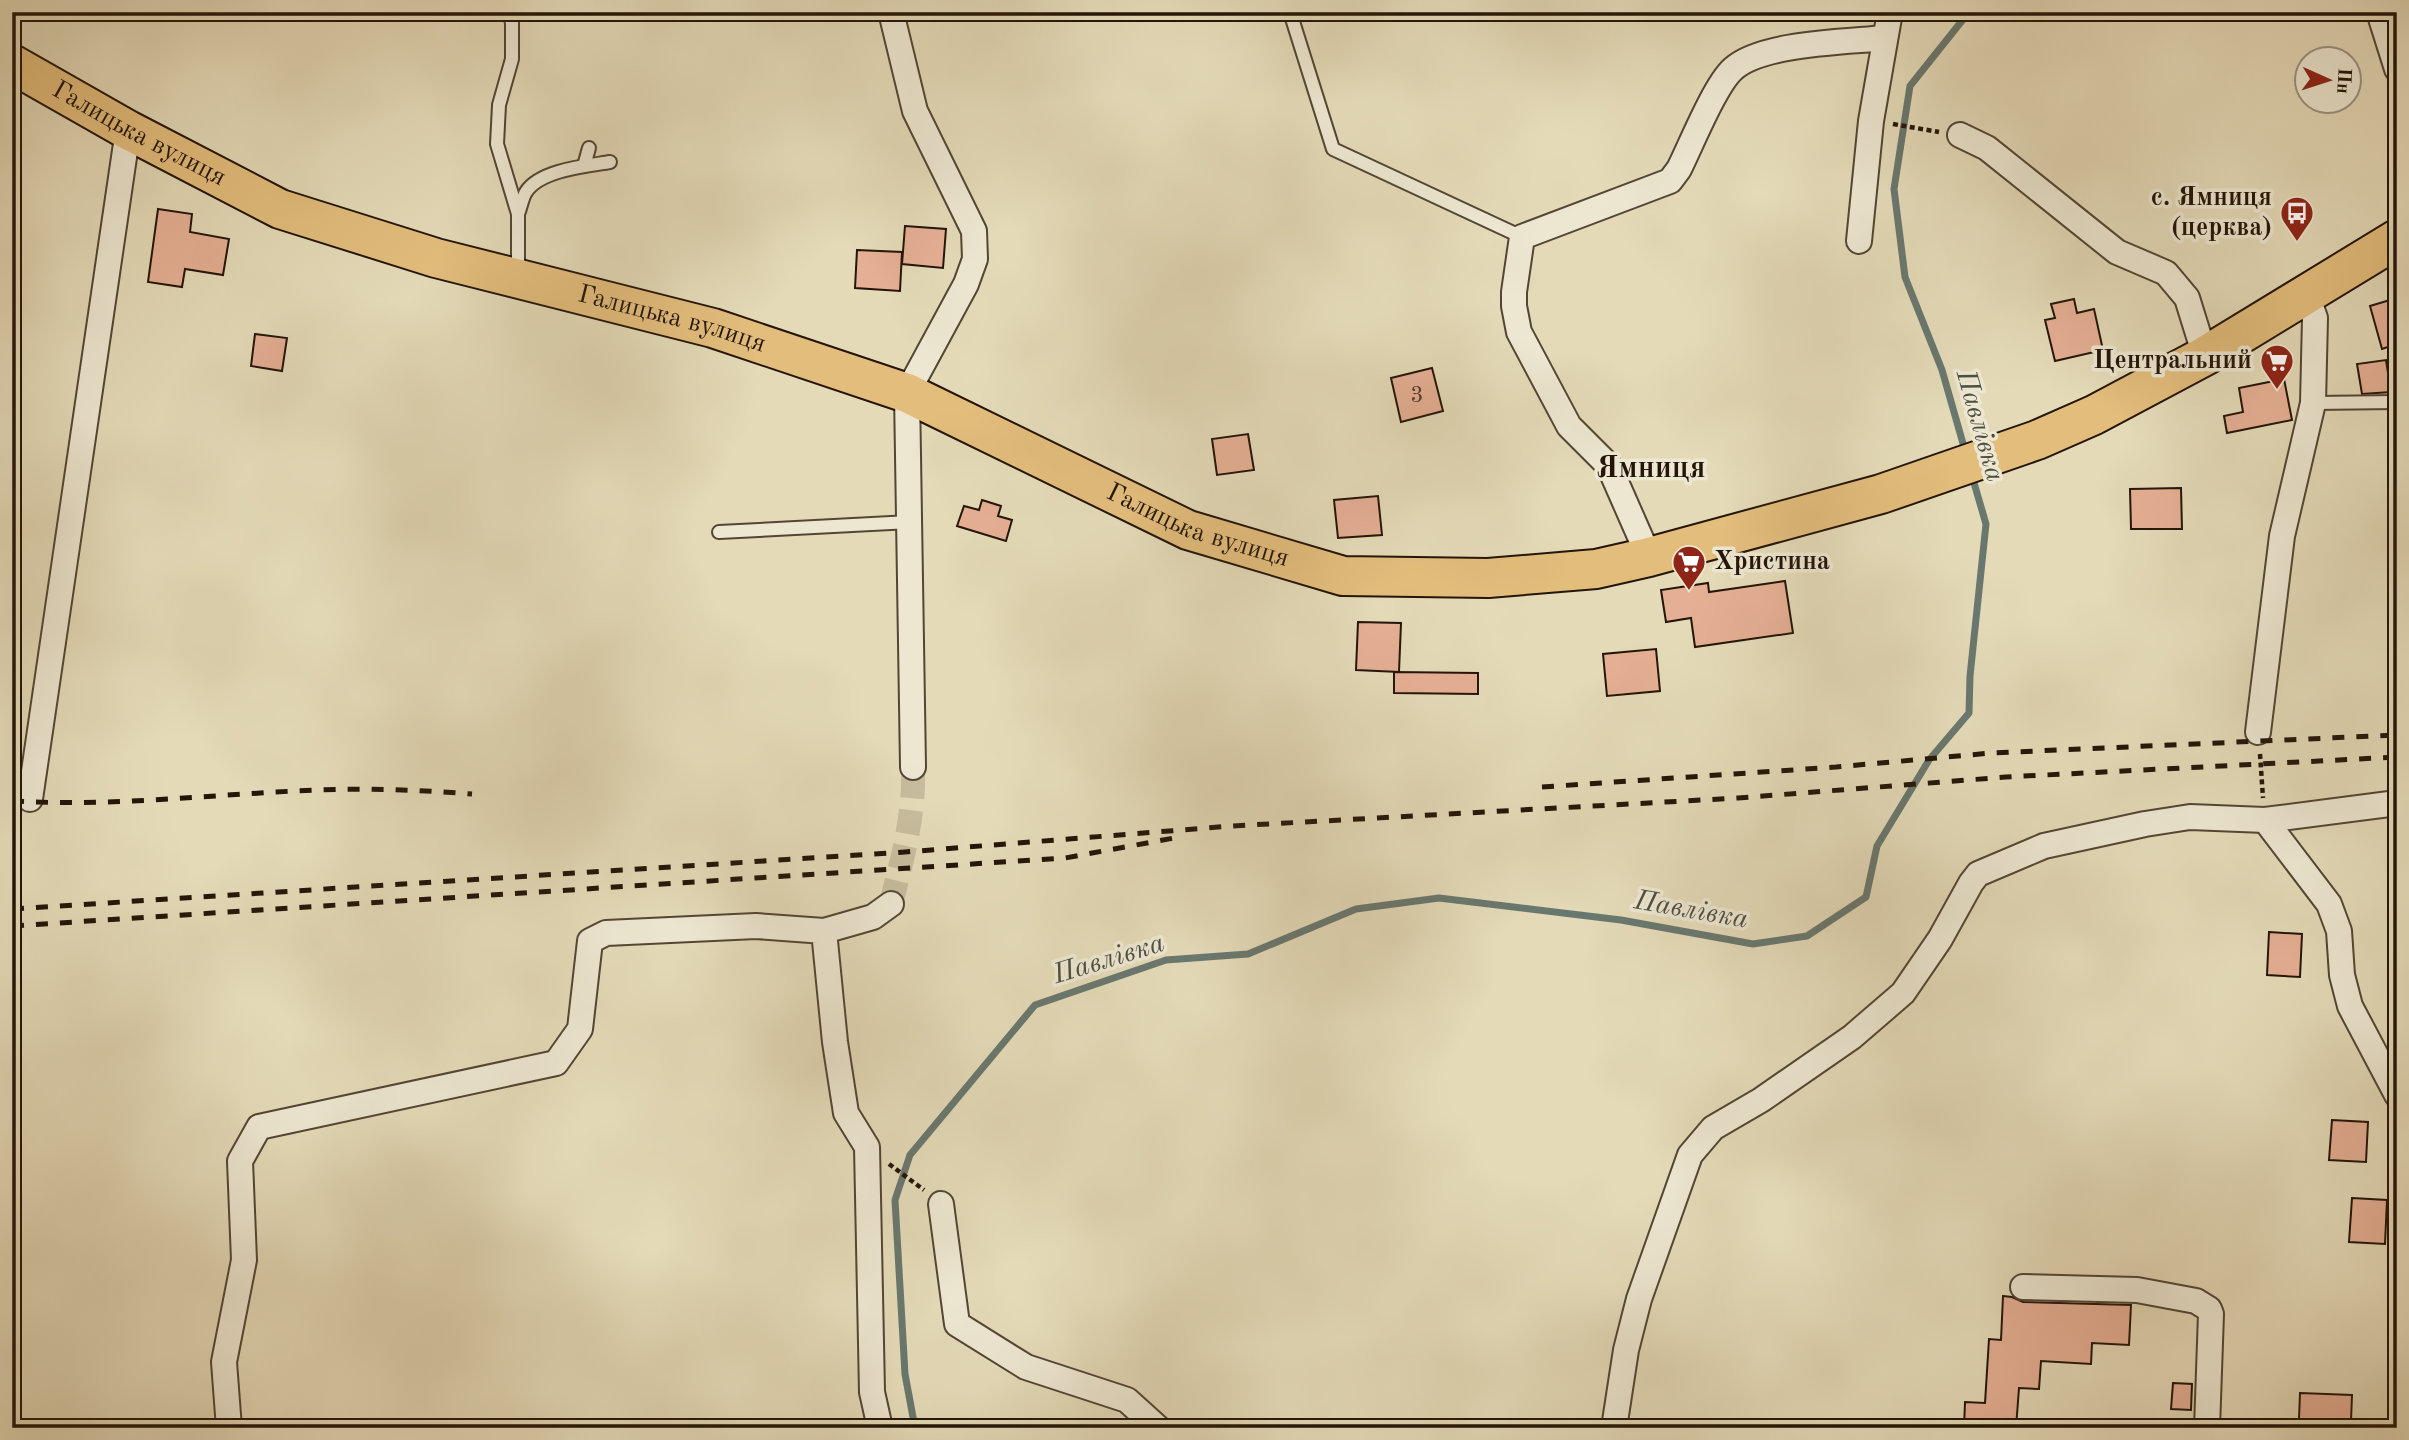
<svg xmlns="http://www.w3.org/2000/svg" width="2409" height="1440" viewBox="0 0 2409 1440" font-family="'Old Standard TT',serif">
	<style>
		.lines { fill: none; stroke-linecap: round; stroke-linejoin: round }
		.stream { stroke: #69786f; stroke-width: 7 }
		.building { fill: #e5af94; stroke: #231508; stroke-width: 2 }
		.minor-tunnel { stroke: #c7bc9e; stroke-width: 24; stroke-dasharray: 24 12; stroke-linecap: butt }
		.service-casing { stroke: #534634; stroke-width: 16 }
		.minor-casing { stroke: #534634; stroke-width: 28 }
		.primary-casing { stroke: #231508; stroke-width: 42 }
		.path { stroke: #231508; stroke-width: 4.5; stroke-dasharray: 5 3.5; stroke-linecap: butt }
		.service { stroke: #ede7d1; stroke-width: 12 }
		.minor { stroke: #ede7d1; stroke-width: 24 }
		.primary { stroke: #e2bd7c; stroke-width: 38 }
		.rail { stroke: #231508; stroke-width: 5; stroke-dasharray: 12 12; stroke-linecap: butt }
		.labels { text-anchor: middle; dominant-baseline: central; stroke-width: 7; stroke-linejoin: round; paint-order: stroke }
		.number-label { font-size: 23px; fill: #543c2b }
		.street-label { font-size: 26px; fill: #231508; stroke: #ede7d1 }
		.poi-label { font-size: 26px; font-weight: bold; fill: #231508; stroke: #ede7d1; text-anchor: end }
		.water-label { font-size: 28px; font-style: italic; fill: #4c4f44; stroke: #ede7d1 }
		.quarter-label { font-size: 30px; font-weight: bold; fill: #231508; stroke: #ede7d1 }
	</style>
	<rect width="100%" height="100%" fill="#e4dab8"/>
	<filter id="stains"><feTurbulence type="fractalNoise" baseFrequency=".00286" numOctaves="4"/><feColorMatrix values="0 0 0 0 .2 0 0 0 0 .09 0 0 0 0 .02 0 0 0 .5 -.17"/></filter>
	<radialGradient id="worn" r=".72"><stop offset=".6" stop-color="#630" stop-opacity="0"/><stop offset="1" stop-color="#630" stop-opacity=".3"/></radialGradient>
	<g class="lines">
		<g class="stream">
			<polyline points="1966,454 1942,370 1905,277 1894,189 1910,86 1969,12"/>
			<polyline points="915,1428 905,1374 895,1200 910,1155 1035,1005 1166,960 1248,954 1356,909 1439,898 1621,920 1753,944 1807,936 1866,897 1877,846 1929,760 1969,713 1970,676 1986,524 1972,476"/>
		</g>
	</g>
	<g class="building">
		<polygon points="158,209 192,214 190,232 229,239 223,275 185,269 182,287 148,282"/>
		<polygon points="905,226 946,229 943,268 902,264"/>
		<polygon points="857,250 902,252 900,291 855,288"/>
		<polygon points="2074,299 2077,313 2094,309 2103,350 2055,361 2045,320 2055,318 2051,304"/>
		<polygon points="2390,300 2397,322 2397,344 2382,349 2370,306"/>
		<polygon points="255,334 287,338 282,371 251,366"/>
		<polygon points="2386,360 2391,392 2362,394 2357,364"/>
		<polygon points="1432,368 1443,411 1401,422 1391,378"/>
		<polygon points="2284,379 2292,420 2227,433 2224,416 2243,412 2239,388"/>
		<polygon points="1248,434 1254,470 1217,475 1212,439"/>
		<polygon points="2181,488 2182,529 2131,529 2130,489"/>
		<polygon points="1378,496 1382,535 1338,538 1334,500"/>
		<polygon points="982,500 1001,506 998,516 1012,520 1006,541 957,526 964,506 979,510"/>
		<polygon points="1785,581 1793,633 1695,647 1691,618 1666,622 1661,590 1708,583 1709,592"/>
		<polygon points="1358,622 1401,623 1399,672 1356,670"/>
		<polygon points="1656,649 1660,691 1607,696 1603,654"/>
		<polygon points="1394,672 1478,673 1478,694 1394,693"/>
		<polygon points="2269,932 2302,934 2300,977 2267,975"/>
		<polygon points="2332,1120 2368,1122 2366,1162 2329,1160"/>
		<polygon points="2352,1198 2387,1200 2385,1244 2349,1242"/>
		<polygon points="2003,1296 2012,1297 2023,1302 2131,1305 2129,1345 2092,1343 2091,1364 2041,1361 2039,1389 2019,1388 2016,1428 1964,1428 1965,1402 1985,1403 1989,1339 2001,1340"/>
		<polygon points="2173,1383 2192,1384 2191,1410 2171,1409"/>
		<polygon points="2300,1393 2352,1395 2351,1421 2299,1419"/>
	</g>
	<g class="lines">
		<path class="minor-tunnel" d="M891,904c11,-45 24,-89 22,-137"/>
		<defs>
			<g id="service">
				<polyline points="509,12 512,23 512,59 499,105 497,144 518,214 518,275"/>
				<polyline points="1290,12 1333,149 1522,237"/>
				<polyline points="584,166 589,148"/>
				<path d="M518,214c3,-7 4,-16 8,-22 14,-22 60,-26 84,-30"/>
				<polyline points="2313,403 2397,402"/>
				<polyline points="719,532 910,522"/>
			</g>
			<g id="minor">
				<polyline points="891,12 915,111 974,231 975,259 966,284 907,393 913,767"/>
				<polyline points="2379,12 2397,69"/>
				<polyline points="1960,135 1987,148 2117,252 2166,273 2187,298 2205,356"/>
				<polyline points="1859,241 1871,121 1890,12"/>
				<path d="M1649,557l-40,-91 -40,-40 -50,-94 -5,-26v-14l8,-55 148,-56 9,-12c12,-24 36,-84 54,-100 28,-26 113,-27 152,-31"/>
				<polyline points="2258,732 2282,536 2313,403 2315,318 2307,295"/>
				<polyline points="30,799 128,130"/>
				<polyline points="2265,820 2329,904 2339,931 2342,975 2350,1006 2397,1095"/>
				<polyline points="824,931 873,917 891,904"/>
				<polyline points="941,1204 957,1324 1026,1367 1127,1400 1158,1428"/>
				<polyline points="2023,1287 2137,1290 2196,1301 2209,1309 2211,1314 2207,1428"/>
				<polyline points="229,1428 224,1362 244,1260 240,1161 259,1127 556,1063 580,1029 590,941 606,933 756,926 824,931 835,1042 846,1113 867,1147 872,1392 880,1428"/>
				<polyline points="1614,1428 1626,1350 1639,1299 1690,1155 1713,1128 1761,1100 1852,1037 1903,993 1940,939 1971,883 1978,874 2044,846 2145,824 2190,817 2265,820 2397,803"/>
			</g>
			<g id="primary">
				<path id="s1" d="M12,64l116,66 152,79 156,49 277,70 194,65 281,137 155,46 145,2 108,-9 53,-12 232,-63 156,-54 57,-25 111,-59 192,-117"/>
			</g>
		</defs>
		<use href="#service" class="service-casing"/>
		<use href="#minor" class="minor-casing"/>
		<use href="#primary" class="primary-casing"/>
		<g class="path">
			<polyline points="1893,124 1939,132"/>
			<polyline points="2260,754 2263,798"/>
			<polyline points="889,1164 924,1190"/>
		</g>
		<use href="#service" class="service"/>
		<use href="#minor" class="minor"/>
		<use href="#primary" class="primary"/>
		<g class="rail">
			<polyline points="1542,787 1836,767 1991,753 2397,735"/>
			<path d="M12,801c102,6 203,-7 305,-11 52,-2 103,0 155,4"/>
			<polyline points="12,909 905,852 1232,826 1738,798 2006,777 2397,757"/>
			<polyline points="12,926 1065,858 1174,838"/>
		</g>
	</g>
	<defs>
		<symbol id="bus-pin" viewBox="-11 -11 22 30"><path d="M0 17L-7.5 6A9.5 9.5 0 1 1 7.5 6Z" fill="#8f2418" stroke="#ede7d1"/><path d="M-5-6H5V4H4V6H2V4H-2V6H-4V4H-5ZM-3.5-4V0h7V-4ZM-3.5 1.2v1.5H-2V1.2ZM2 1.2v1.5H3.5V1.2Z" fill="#fff"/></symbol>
		<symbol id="supermarket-pin" viewBox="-11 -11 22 30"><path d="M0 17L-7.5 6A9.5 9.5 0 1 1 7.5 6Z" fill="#8f2418" stroke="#ede7d1"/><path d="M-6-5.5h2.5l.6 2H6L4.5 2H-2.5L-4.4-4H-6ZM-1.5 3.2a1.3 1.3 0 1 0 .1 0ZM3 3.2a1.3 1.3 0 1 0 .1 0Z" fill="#fff"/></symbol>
	</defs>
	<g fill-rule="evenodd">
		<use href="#bus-pin" x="2278" y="194" width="38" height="52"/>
		<use href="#supermarket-pin" x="2258" y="342" width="38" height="52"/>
		<use href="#supermarket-pin" x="1670" y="543" width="38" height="52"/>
	</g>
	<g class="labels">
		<g class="number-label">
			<text x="1417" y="395">3</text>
		</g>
		<g class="street-label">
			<text stroke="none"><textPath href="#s1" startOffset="145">Галицька вулиця</textPath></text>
			<text stroke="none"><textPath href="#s1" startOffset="712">Галицька вулиця</textPath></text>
			<text stroke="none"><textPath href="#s1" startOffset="1279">Галицька вулиця</textPath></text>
		</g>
		<g class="poi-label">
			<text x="2272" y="198">с. Ямниця<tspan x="2272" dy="30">(церква)</tspan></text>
			<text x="2252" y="361">Центральний</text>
			<text x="1714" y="562" text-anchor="start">Христина</text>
		</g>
		<g class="water-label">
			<text transform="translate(1979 426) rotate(74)">Павлівка</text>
			<text transform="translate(1691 911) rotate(10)">Павлівка</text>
			<text transform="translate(1109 960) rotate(-17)">Павлівка</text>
		</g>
		<g class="quarter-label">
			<text x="1651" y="469">Ямниця</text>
		</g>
	</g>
	<rect width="2409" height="1440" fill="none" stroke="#e4dab8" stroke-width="42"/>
	<rect x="14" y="14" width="2381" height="1412" fill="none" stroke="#231508" stroke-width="3.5"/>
	<rect x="21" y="21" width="2367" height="1398" fill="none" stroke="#231508" stroke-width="2"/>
	<g transform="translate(2328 80) rotate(93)"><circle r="33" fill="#ede7d1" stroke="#9c9381" stroke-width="2"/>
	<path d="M0-5L12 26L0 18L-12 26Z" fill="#8f2418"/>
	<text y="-10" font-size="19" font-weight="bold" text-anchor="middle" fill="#231508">Пн</text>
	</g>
	<rect width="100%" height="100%" filter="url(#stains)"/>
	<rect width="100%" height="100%" fill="url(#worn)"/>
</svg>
